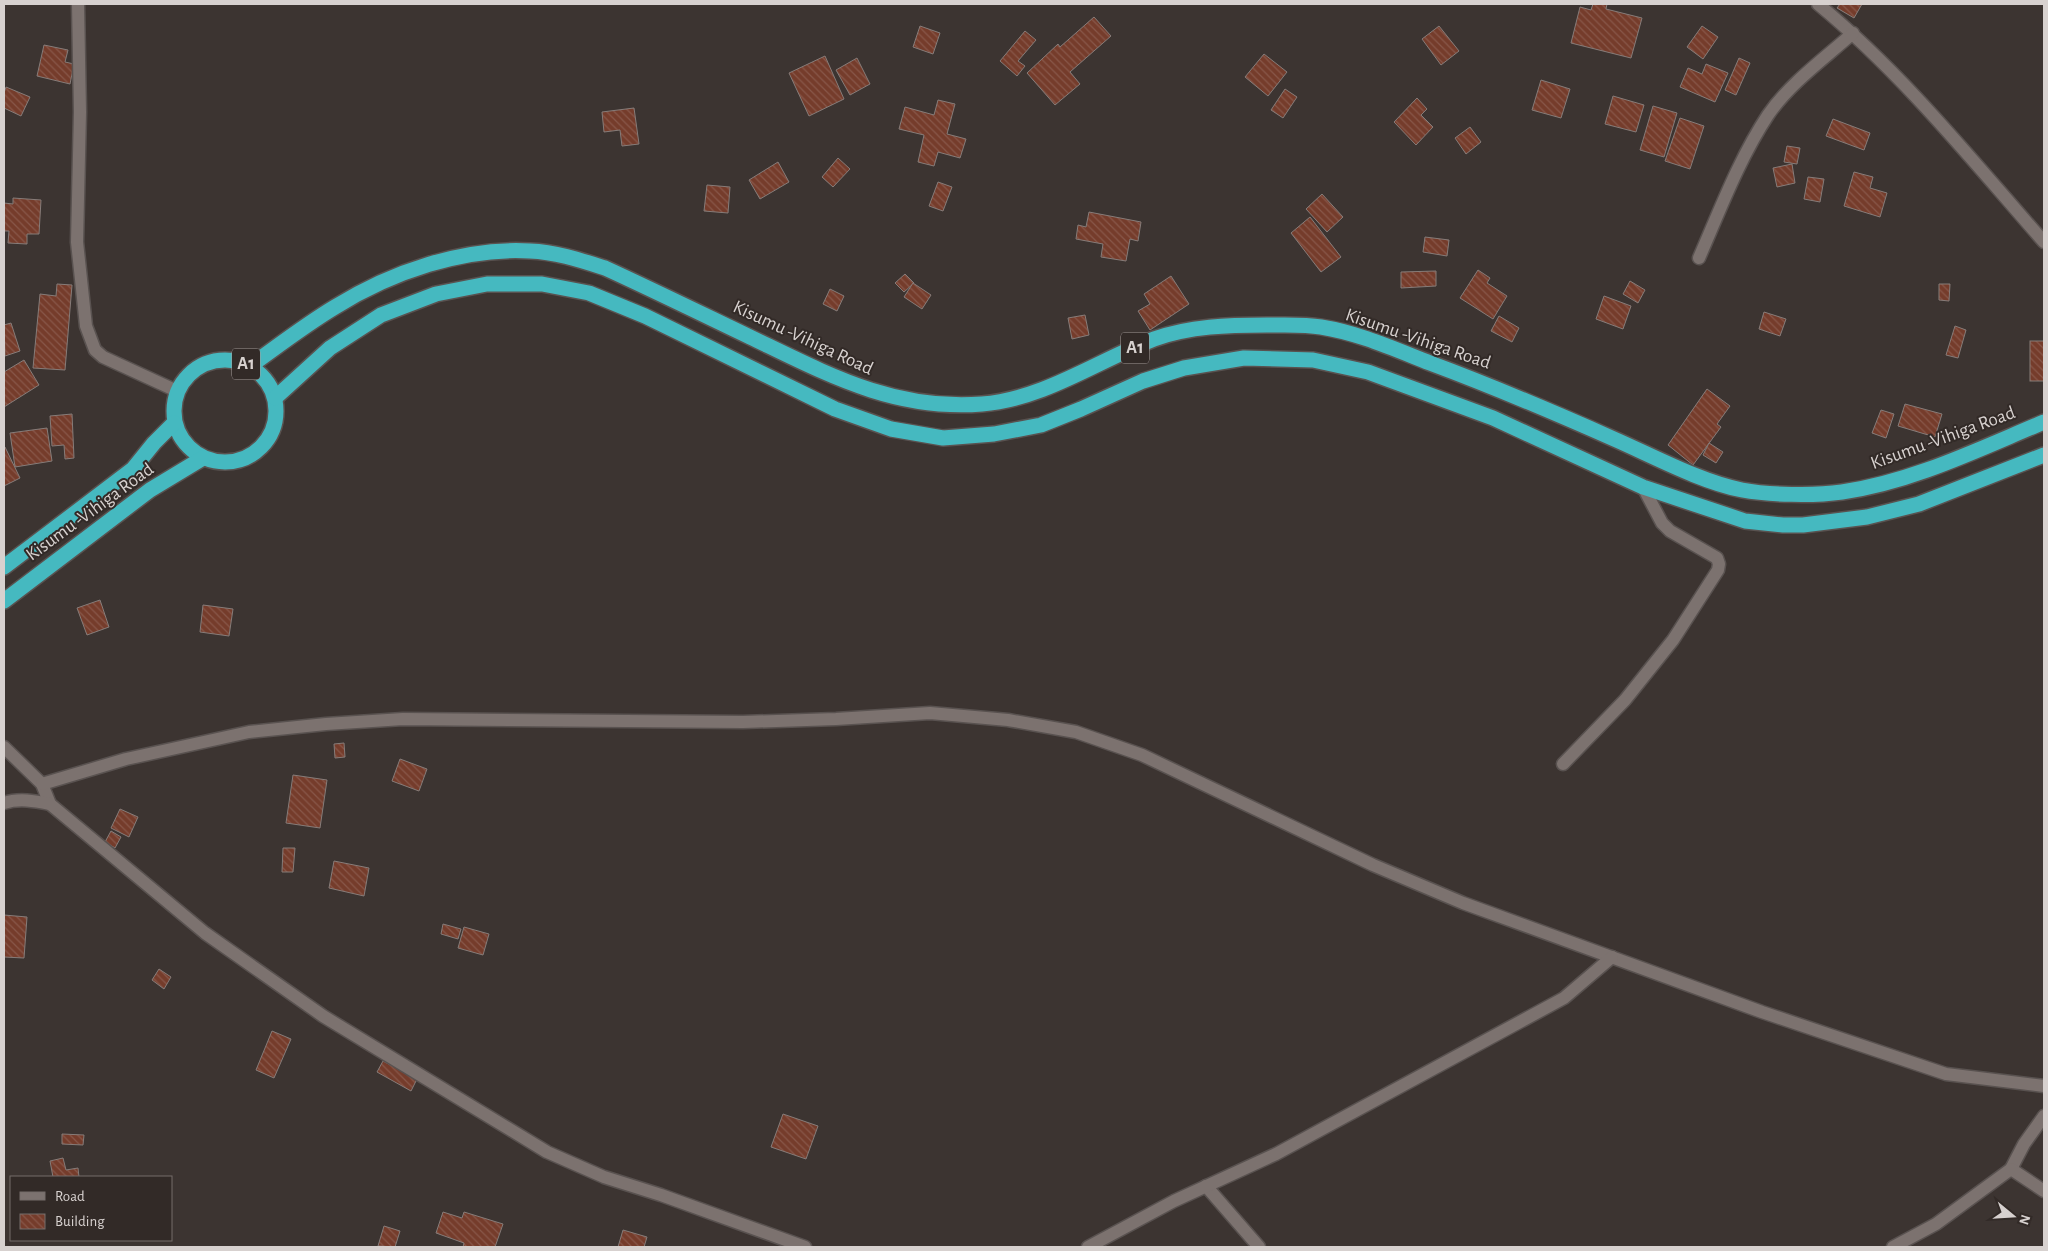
<svg xmlns="http://www.w3.org/2000/svg" width="2048" height="1251" viewBox="0 0 2048 1251" font-family="'Alegreya Sans',sans-serif">
	<style>
		.building { fill: url(#building-back-hatch); stroke: #867c79 }
		.lines { fill: none; stroke-linecap: round; stroke-linejoin: round }
		.minor-casing { stroke: #595250; stroke-width: 15 }
		.highway-casing { stroke: #595250; stroke-width: 18 }
		.minor { stroke: #7c726f; stroke-width: 12 }
		.highway { stroke: #45b9c0; stroke-width: 15 }
		.labels { text-anchor: middle; dominant-baseline: central; stroke-width: 4; stroke-linejoin: round; paint-order: stroke }
		.shield { fill: #322a27; stroke: #a69f9d; stroke-width: 1 }
		.shield-label { font-size: 18px; font-weight: bold; fill: #d7d1cf }
		.street-label { font-size: 19px; fill: #d7d1cf; stroke: #322a27 }
	</style>
	<defs>
		<pattern id="building-back-hatch" width="6" height="6" patternUnits="userSpaceOnUse" patternTransform="scale(1.25)"><rect width="6" height="6" fill="#753c2b"/><path d="M-1 5l2 2M0 0l6 6M5-1l2 2" fill="none" stroke="#885749"/></pattern>
	</defs>
	<rect width="100%" height="100%" fill="#3c3431"/>
	<g class="building">
		<polygon points="1593,4 1607,4 1606,9 1642,18 1631,58 1571,43 1580,7 1591,10"/>
		<polygon points="1840,4 1862,4 1854,18 1837,8"/>
		<polygon points="1094,17 1111,36 1070,72 1080,84 1055,105 1027,73 1058,44 1060,47"/>
		<polygon points="920,26 940,33 933,54 913,47"/>
		<polygon points="1439,26 1459,51 1441,65 1422,39"/>
		<polygon points="1702,26 1718,37 1703,59 1687,47"/>
		<polygon points="1025,31 1036,40 1018,61 1025,66 1017,76 1000,61"/>
		<polygon points="44,45 68,50 65,62 74,64 70,84 37,76"/>
		<polygon points="1264,54 1287,72 1268,96 1245,77"/>
		<polygon points="825,56 844,99 809,116 789,73"/>
		<polygon points="857,58 870,84 850,95 836,70"/>
		<polygon points="1739,58 1750,63 1736,95 1725,90"/>
		<polygon points="1706,64 1728,73 1715,102 1680,87 1688,68 1702,74"/>
		<polygon points="1541,80 1570,89 1561,118 1532,110"/>
		<polygon points="6,87 30,97 21,116 4,108 4,93"/>
		<polygon points="1285,89 1297,97 1283,118 1271,110"/>
		<polygon points="1613,96 1644,105 1636,132 1605,124"/>
		<polygon points="1417,98 1427,109 1421,115 1433,127 1416,145 1394,122"/>
		<polygon points="938,100 955,104 947,134 966,139 960,158 938,152 934,166 918,162 924,135 899,129 905,107 934,115"/>
		<polygon points="1653,106 1677,113 1664,157 1640,150"/>
		<polygon points="634,108 639,144 622,146 620,130 604,132 602,112"/>
		<polygon points="1680,118 1704,126 1690,169 1665,161"/>
		<polygon points="1833,119 1870,133 1864,150 1826,136"/>
		<polygon points="1470,127 1481,142 1466,154 1455,138"/>
		<polygon points="1787,146 1800,148 1797,164 1784,162"/>
		<polygon points="838,158 850,169 833,187 822,177"/>
		<polygon points="778,162 789,182 760,199 749,180"/>
		<polygon points="1792,164 1795,183 1777,187 1773,168"/>
		<polygon points="1854,172 1873,177 1870,188 1887,193 1880,217 1844,206"/>
		<polygon points="1808,177 1824,179 1820,202 1804,199"/>
		<polygon points="938,182 952,187 943,211 929,206"/>
		<polygon points="707,185 730,187 728,213 704,211"/>
		<polygon points="1322,194 1343,217 1327,232 1306,209"/>
		<polygon points="13,198 41,200 39,234 27,234 27,244 8,243 9,231 4,231 4,203 13,204"/>
		<polygon points="1089,212 1141,222 1138,241 1130,239 1126,261 1101,257 1103,244 1076,239 1078,225 1086,227"/>
		<polygon points="1310,217 1341,257 1321,272 1291,233"/>
		<polygon points="1425,237 1449,240 1447,256 1423,252"/>
		<polygon points="1478,270 1490,278 1487,283 1507,296 1493,319 1460,298"/>
		<polygon points="1436,271 1436,286 1401,288 1401,272"/>
		<polygon points="905,274 914,283 904,292 895,283"/>
		<polygon points="1171,276 1189,304 1150,330 1138,311 1150,304 1144,294"/>
		<polygon points="1630,281 1645,290 1638,303 1623,294"/>
		<polygon points="913,283 931,295 922,309 904,297"/>
		<polygon points="57,284 72,285 65,370 33,368 40,294 56,296"/>
		<polygon points="1939,284 1950,284 1949,301 1939,300"/>
		<polygon points="830,289 844,296 837,311 823,304"/>
		<polygon points="1604,296 1631,306 1623,329 1596,319"/>
		<polygon points="1764,312 1786,319 1780,336 1759,329"/>
		<polygon points="1085,315 1089,335 1072,339 1068,318"/>
		<polygon points="1499,316 1519,328 1512,342 1491,331"/>
		<polygon points="11,323 20,351 5,356 4,325"/>
		<polygon points="1955,326 1966,330 1958,358 1946,355"/>
		<rect x="2030" y="341" width="14" height="40"/>
		<polygon points="24,360 39,385 4,407 4,372"/>
		<polygon points="1707,389 1730,406 1717,424 1721,427 1693,465 1668,445"/>
		<polygon points="1905,404 1942,414 1935,437 1898,426"/>
		<polygon points="1881,410 1894,414 1886,438 1872,433"/>
		<polygon points="72,414 74,458 65,459 64,445 52,446 50,416"/>
		<polygon points="47,428 52,461 15,467 10,433"/>
		<polygon points="1709,443 1723,452 1716,463 1703,455"/>
		<polygon points="5,447 20,478 4,486 4,448"/>
		<polygon points="100,600 109,627 87,635 77,608"/>
		<polygon points="203,605 233,609 229,636 200,632"/>
		<polygon points="344,743 345,757 335,758 334,744"/>
		<polygon points="400,759 427,769 419,791 392,781"/>
		<polygon points="293,775 327,780 320,828 286,823"/>
		<polygon points="120,809 138,817 129,837 111,828"/>
		<polygon points="111,831 121,837 115,848 105,842"/>
		<polygon points="283,848 295,848 293,872 282,872"/>
		<polygon points="334,861 369,868 364,896 329,888"/>
		<polygon points="4,915 27,917 24,958 4,957"/>
		<polygon points="443,924 461,929 458,939 441,934"/>
		<polygon points="464,927 489,934 483,955 458,948"/>
		<polygon points="159,969 171,977 164,989 152,980"/>
		<polygon points="272,1031 291,1039 274,1078 256,1070"/>
		<polygon points="383,1061 417,1079 411,1091 377,1072"/>
		<polygon points="783,1114 818,1126 806,1159 771,1147"/>
		<polygon points="62,1134 84,1135 83,1145 62,1144"/>
		<polygon points="63,1158 66,1170 78,1168 79,1177 53,1177 50,1161"/>
		<polygon points="443,1212 462,1218 464,1212 503,1224 495,1247 463,1247 464,1243 436,1233"/>
		<polygon points="384,1226 400,1231 395,1247 378,1246"/>
		<polygon points="623,1230 647,1237 644,1247 618,1247"/>
	</g>
	<g class="lines">
		<defs>
			<g id="minor">
				<polyline points="78,4 80,112 77,242 86,326 95,350 103,357 177,391"/>
				<path d="M1818,4c85,70 154,156 226,238"/>
				<path d="M1699,258c21,-48 40,-99 69,-143 22,-32 57,-57 85,-82"/>
				<polyline points="4,747 42,784 50,804"/>
				<polyline points="1563,764 1625,700 1673,640 1718,570 1719,564 1717,558 1670,531 1662,523 1643,487"/>
				<polyline points="42,784 126,759 249,732 326,724 403,719 743,722 836,719 930,713 1008,720 1076,732 1142,755 1373,865 1463,903 1762,1012 1946,1074 2044,1086"/>
				<path d="M4,803c15,-5 31,-2 46,1l155,129 118,83 224,136 57,25 57,18 144,52"/>
				<polyline points="2011,1169 2024,1144 2044,1116"/>
				<polyline points="1206,1186 1259,1247"/>
				<polyline points="1088,1247 1174,1201 1276,1154 1564,998 1612,957"/>
				<polyline points="1893,1247 1936,1224 2011,1169 2044,1191"/>
			</g>
			<g id="highway">
				<circle cx="225" cy="411" r="51"/>
				<path d="M250,366c28,-20 55,-41 85,-59 56,-35 129,-60 195,-56 26,1 50,9 75,17 48,22 97,46 145,69 77,37 144,74 232,67 62,-5 115,-43 172,-65 36,-13 75,-14 113,-14 18,0 37,-1 54,2 38,6 73,22 109,36 62,23 123,49 184,76 39,17 87,43 128,51 27,5 72,6 100,2 70,-10 137,-43 202,-70"/>
				<polyline points="275,398 330,348 381,315 436,294 487,284 542,284 589,293 645,316 835,409 891,429 943,438 994,434 1041,425 1081,409 1143,381 1184,368 1244,358 1313,360 1368,372 1493,418 1643,487 1745,521 1783,525 1803,525 1867,517 1919,504 2044,455"/>
				<polyline points="4,567 133,469 154,443 174,423"/>
				<polyline points="4,601 150,490 203,458"/>
			</g>
		</defs>
		<use href="#minor" class="minor-casing"/>
		<use href="#highway" class="highway-casing"/>
		<use href="#minor" class="minor"/>
		<use href="#highway" class="highway"/>
	</g>
	<g class="labels">
		<g class="shield">
			<rect x="1121" y="332.5" width="28" height="31" rx="4"/>
			<rect x="232" y="348.5" width="28" height="31" rx="4"/>
		</g>
		<g class="shield-label">
			<text x="1135" y="348">A1</text>
			<text x="246" y="364">A1</text>
		</g>
		<g class="street-label">
			<text transform="translate(803 338) rotate(25)">Kisumu -Vihiga Road</text>
			<text transform="translate(1418 339) rotate(19)">Kisumu -Vihiga Road</text>
			<text transform="translate(1943 438) rotate(-20)">Kisumu -Vihiga Road</text>
			<text transform="translate(90 512) rotate(-36)">Kisumu -Vihiga Road</text>
		</g>
	</g>
	<rect width="2048" height="1251" fill="none" stroke="#d7d1cf" stroke-width="10"/>
	<rect x="10" y="1176" width="162" height="65" fill="#322a27" stroke="#746d6a"/>
	<rect x="20" y="1192" width="25" height="8" fill="#7c726f" stroke="#746d6a"/>
	<text x="55" y="1201" font-size="15" fill="#d7d1cf">Road</text>
	<rect x="20" y="1214" width="25" height="15" fill="url(#building-back-hatch)" stroke="#746d6a"/>
	<text x="55" y="1226" font-size="15" fill="#d7d1cf">Building</text>
	<g transform="translate(2013 1216) rotate(108)" stroke="#322a27" stroke-width="4" paint-order="stroke">
	<path d="M0-4L9 19L0 12L-9 19Z" fill="#d7d1cf"/>
	<text y="-8" font-size="14" font-weight="bold" text-anchor="middle" fill="#d7d1cf">N</text>
	</g>
</svg>
